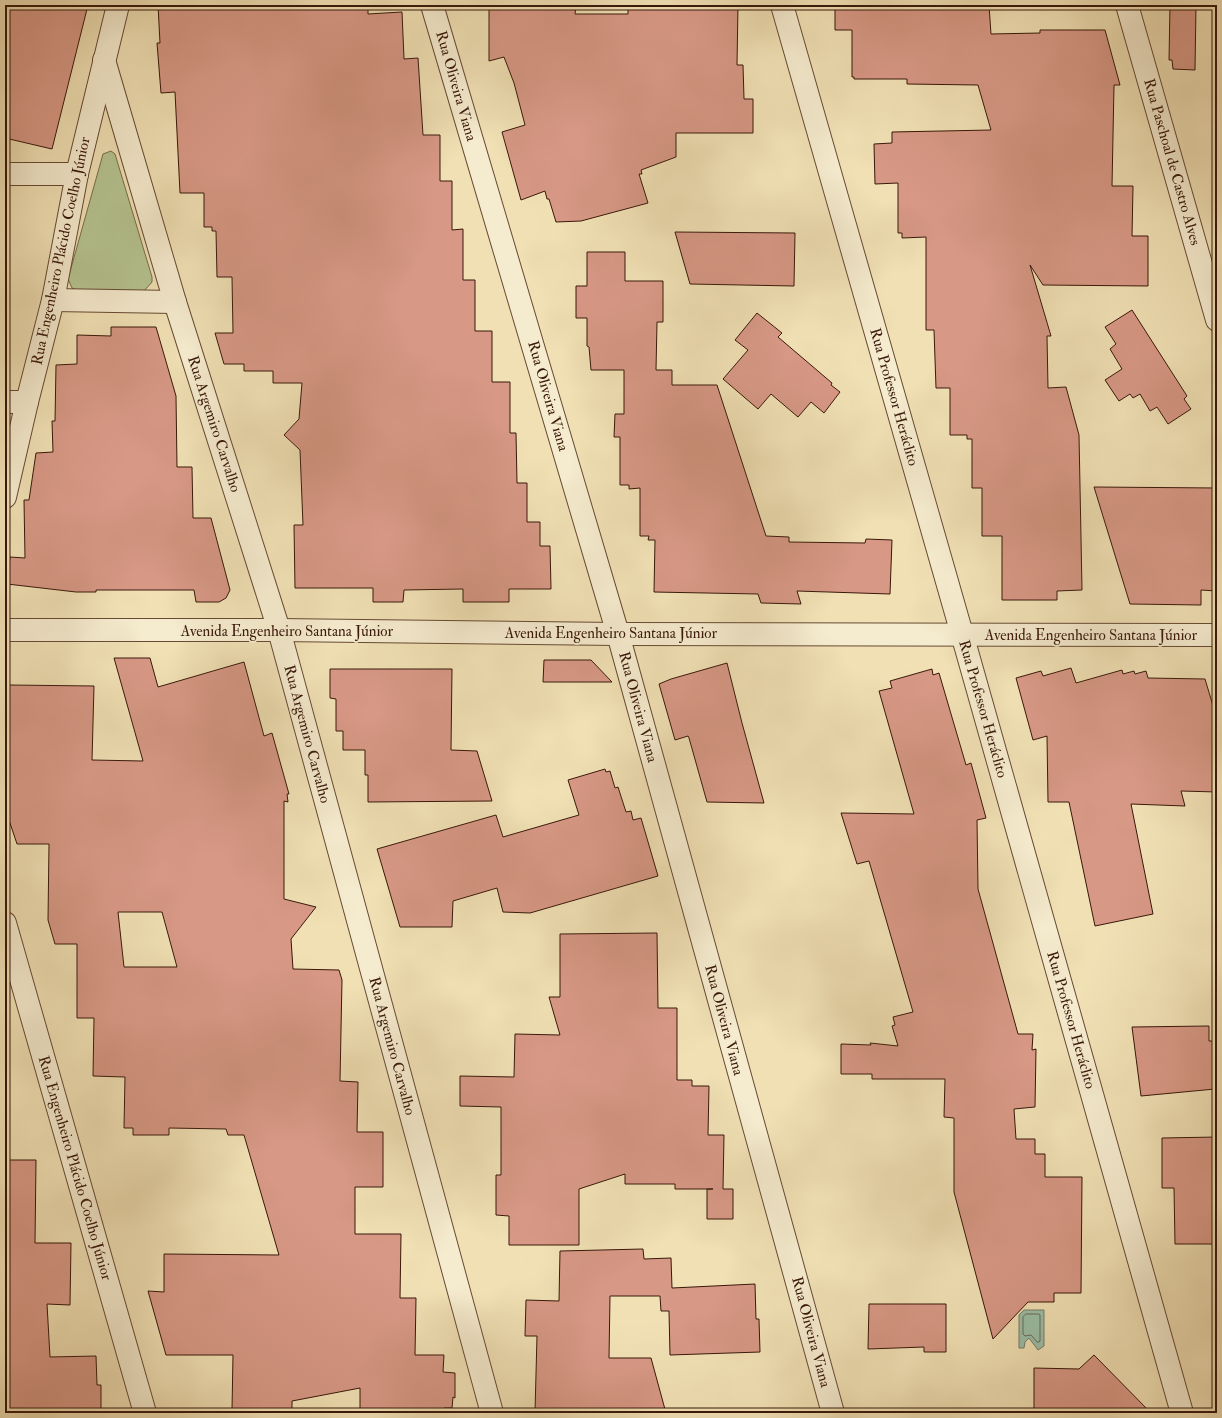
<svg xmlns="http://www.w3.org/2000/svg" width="1222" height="1418" viewBox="0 0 1222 1418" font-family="'IM FELL Double Pica',serif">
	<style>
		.green { fill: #b5c390; stroke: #776e4d }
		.water { fill: #9bbea7; stroke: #747c68 }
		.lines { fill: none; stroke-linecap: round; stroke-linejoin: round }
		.shore { stroke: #6a6b58; stroke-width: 1 }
		.building { fill: #d79885; stroke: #39180a; fill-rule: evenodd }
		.minor-casing { stroke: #674a34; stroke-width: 24 }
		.minor { stroke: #f5ebce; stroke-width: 22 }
		.labels { text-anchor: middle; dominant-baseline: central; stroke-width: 3.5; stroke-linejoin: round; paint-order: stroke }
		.street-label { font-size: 15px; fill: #39180a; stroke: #f5ebce }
	</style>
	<rect width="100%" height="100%" fill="#f0e0b4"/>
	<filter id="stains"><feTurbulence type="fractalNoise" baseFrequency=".005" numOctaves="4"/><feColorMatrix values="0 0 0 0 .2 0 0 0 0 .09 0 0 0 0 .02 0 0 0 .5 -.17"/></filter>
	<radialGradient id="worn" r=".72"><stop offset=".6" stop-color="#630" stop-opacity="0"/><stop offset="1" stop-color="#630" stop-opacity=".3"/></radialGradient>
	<polygon class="green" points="111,151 115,154 152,277 152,282 144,291 78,291 72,288 68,279 103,154"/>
	<polygon class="water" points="1024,1310 1044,1310 1044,1346 1038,1350 1029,1338 1025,1342 1024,1348 1019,1348 1019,1315"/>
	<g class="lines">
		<polygon class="shore" points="1026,1314 1039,1314 1040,1315 1040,1341 1039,1342 1037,1342 1031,1335 1025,1336 1023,1334 1023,1317"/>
	</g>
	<g class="building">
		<polygon points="5,5 88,5 52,149 5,138"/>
		<polygon points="158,5 368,5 368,14 402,12 404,59 418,58 423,135 440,135 440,181 452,181 452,230 463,229 463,280 475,280 475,331 492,331 492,382 510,382 510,433 516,433 517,483 527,483 527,522 540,522 540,546 550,546 551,589 509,589 509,602 463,602 463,589 404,590 403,602 373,602 373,588 295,588 294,525 303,525 300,450 284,435 299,419 302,383 273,383 273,371 244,371 244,364 224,364 215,333 233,333 232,277 217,277 216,231 212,231 212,227 204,227 204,193 180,193 175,92 161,93 157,43 160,43"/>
		<polygon points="489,5 576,5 575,14 628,14 628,5 738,5 737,65 743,65 744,99 753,99 753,133 676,133 676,157 641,170 642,174 639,174 648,203 581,221 556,222 549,199 547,199 545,191 521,200 502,132 525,125 514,83 504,57 489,61"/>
		<polygon points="835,5 989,5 991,34 1040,33 1040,30 1105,30 1120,85 1114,85 1112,186 1133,186 1132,236 1148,236 1148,286 1043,285 1030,265 1051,336 1047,336 1048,388 1066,387 1079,435 1082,590 1057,591 1057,600 1002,600 1002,536 982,536 982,488 972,488 972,439 967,439 967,435 950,435 950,388 936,388 934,330 926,330 926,237 902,238 902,233 898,233 898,183 875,184 874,144 892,143 892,132 991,130 978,85 907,84 907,79 854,79 854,77 852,77 852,30 835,30"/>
		<polygon points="1170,5 1196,5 1195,70 1173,69 1172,60 1169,60"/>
		<polygon points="675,232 795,233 794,286 690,284"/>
		<polygon points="587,252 625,252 625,281 663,281 663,322 657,322 656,370 672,370 672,385 717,385 766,536 789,537 789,542 865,543 866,539 892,540 890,594 797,591 801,604 761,603 758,594 654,592 655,540 648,540 649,536 640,536 640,488 629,489 629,485 620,485 620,437 614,437 615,414 624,414 624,370 591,370 589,347 587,346 587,318 576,318 576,286 587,286"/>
		<polygon points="1132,310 1187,396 1184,399 1191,409 1168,424 1157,407 1150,411 1140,394 1133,398 1130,394 1119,401 1105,380 1122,369 1110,349 1116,344 1105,327"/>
		<polygon points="757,313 782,333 778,337 832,383 831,385 840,392 824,413 811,402 798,417 771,394 758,409 723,379 748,350 735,340"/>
		<polygon points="111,327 156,327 176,396 177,467 192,467 193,518 211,518 230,590 226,598 219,602 196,602 194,590 96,590 96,592 76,592 7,584 10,557 25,558 24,500 29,500 36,453 53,452 52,421 55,421 56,365 77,364 77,335 111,336"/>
		<polygon points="1094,487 1217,488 1217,591 1201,590 1201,605 1130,604"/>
		<path d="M114,658h36l8,29 86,-25 20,74 8,-3 17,61h-2l1,8 -4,-1v98l32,8 -25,32 2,30 46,1 3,10 -2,101 18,1 -1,50h26v55h-28v47h46l-1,64h16l-1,57h29l-1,17 12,1v25l-2,-1 -1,11h-8v3l-15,-1v3h-69v-25l-68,13v10l-60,-1 1,-55h-67l-18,-64 16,1v-38l115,1 -35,-120h-16l-2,-6 -57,-1v7h-36v-7h-9l1,-51 -32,-1 1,-58h-17v-74h-22l-7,-24 1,-76h-32l-12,-36v-7h2l2,-116 85,1 -2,74 51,1zM118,912h44l15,55h-53z"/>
		<polygon points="544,660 591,660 612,682 543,682"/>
		<polygon points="727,663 742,723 764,803 707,802 689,738 688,736 675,740 659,684 671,679"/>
		<polygon points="1071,668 1076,683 1122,670 1123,674 1134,671 1135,674 1146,671 1148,678 1205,679 1217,719 1217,792 1181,791 1185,806 1131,804 1153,914 1095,926 1069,802 1048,802 1047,736 1033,740 1016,678 1041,671 1043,676"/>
		<polygon points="330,669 452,669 451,750 477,751 492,801 368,802 368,775 365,775 365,750 343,750 343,731 336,731 336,699 330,698"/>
		<polygon points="932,669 933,675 939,673 966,765 971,763 986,818 977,820 978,889 1018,1034 1033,1034 1032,1050 1036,1049 1035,1107 1014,1109 1016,1139 1035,1139 1035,1154 1045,1154 1045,1177 1082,1177 1081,1293 1054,1293 1054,1302 1028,1302 993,1339 954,1192 954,1118 944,1117 945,1079 872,1079 872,1074 841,1074 841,1044 871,1045 870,1043 898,1046 892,1026 895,1025 893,1017 913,1012 869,861 857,864 841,813 914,814 879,691 892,688 890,681"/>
		<polygon points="605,769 606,772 610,771 615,788 618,787 626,812 631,811 633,820 641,818 658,876 530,913 503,912 497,888 453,901 452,927 400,927 377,849 496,815 503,837 579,815 568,780"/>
		<polygon points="657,933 658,1008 677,1008 677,1080 692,1080 692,1086 709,1086 708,1135 724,1135 723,1189 733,1189 733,1219 707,1219 707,1189 713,1189 675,1189 675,1184 625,1184 625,1174 579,1189 579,1245 509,1245 509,1216 496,1215 496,1175 501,1175 501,1107 460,1106 460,1076 514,1077 515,1034 560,1035 549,997 560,997 560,934"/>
		<polygon points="1209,1026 1209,1041 1215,1041 1215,1089 1141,1096 1132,1027"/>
		<polygon points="1217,1137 1217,1244 1175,1244 1174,1188 1162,1188 1162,1138"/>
		<polygon points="5,1160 36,1160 35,1243 71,1243 70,1305 47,1304 50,1357 96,1356 97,1385 101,1385 101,1413 5,1413"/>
		<polygon points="643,1249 644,1259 671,1258 672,1288 755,1284 756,1319 759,1319 760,1352 670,1355 669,1311 661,1311 660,1296 610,1296 609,1358 651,1358 666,1413 535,1412 537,1336 525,1336 526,1300 559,1301 560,1251"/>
		<polygon points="869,1304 946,1304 946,1352 924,1352 924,1347 868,1349"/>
		<polygon points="1094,1355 1151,1413 1034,1413 1034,1368 1079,1369"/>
	</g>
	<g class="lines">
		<defs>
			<g id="minor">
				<polyline points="432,5 618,634 833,1413"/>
				<polyline points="782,5 962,634 1182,1413"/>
				<polyline points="1127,5 1217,320"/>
				<polyline points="104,60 175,302 279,630 492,1413"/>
				<polyline points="5,174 77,174"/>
				<polyline points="53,300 175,302"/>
				<polyline points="5,402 27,402"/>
				<polyline points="5,497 27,402 53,300 77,174 118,5"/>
				<polyline points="5,630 279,630 618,634 1217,635"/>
				<polyline points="5,923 145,1413"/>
			</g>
		</defs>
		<use href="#minor" class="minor-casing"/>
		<use href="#minor" class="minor"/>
	</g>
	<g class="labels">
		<g class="street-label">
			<text transform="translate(456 86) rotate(74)">Rua Oliveira Viana</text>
			<text transform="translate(1172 162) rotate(74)">Rua Paschoal de Castro Alves</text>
			<text transform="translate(61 251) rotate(-78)">Rua Engenheiro Plácido Coelho Júnior</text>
			<text transform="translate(548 396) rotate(74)">Rua Oliveira Viana</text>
			<text transform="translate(894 397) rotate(74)">Rua Professor Heráclito</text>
			<text transform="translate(214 424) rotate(72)">Rua Argemiro Carvalho</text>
			<text x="287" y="631">Avenida Engenheiro Santana Júnior</text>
			<text x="611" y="633">Avenida Engenheiro Santana Júnior</text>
			<text x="1091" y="635">Avenida Engenheiro Santana Júnior</text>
			<text transform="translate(638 707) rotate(75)">Rua Oliveira Viana</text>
			<text transform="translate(983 709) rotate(74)">Rua Professor Heráclito</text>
			<text transform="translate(307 734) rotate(75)">Rua Argemiro Carvalho</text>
			<text transform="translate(724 1020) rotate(75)">Rua Oliveira Viana</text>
			<text transform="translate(1071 1020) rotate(74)">Rua Professor Heráclito</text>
			<text transform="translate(392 1046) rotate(75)">Rua Argemiro Carvalho</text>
			<text transform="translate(75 1168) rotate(74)">Rua Engenheiro Plácido Coelho Júnior</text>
			<text transform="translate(811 1332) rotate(75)">Rua Oliveira Viana</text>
		</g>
	</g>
	<rect width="1222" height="1418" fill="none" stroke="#f0e0b4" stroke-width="20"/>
	<rect x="6" y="6" width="1210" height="1406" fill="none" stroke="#39180a" stroke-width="2"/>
	<rect x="10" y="10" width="1202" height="1398" fill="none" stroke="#39180a"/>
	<rect width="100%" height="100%" filter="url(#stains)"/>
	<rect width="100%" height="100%" fill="url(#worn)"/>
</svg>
